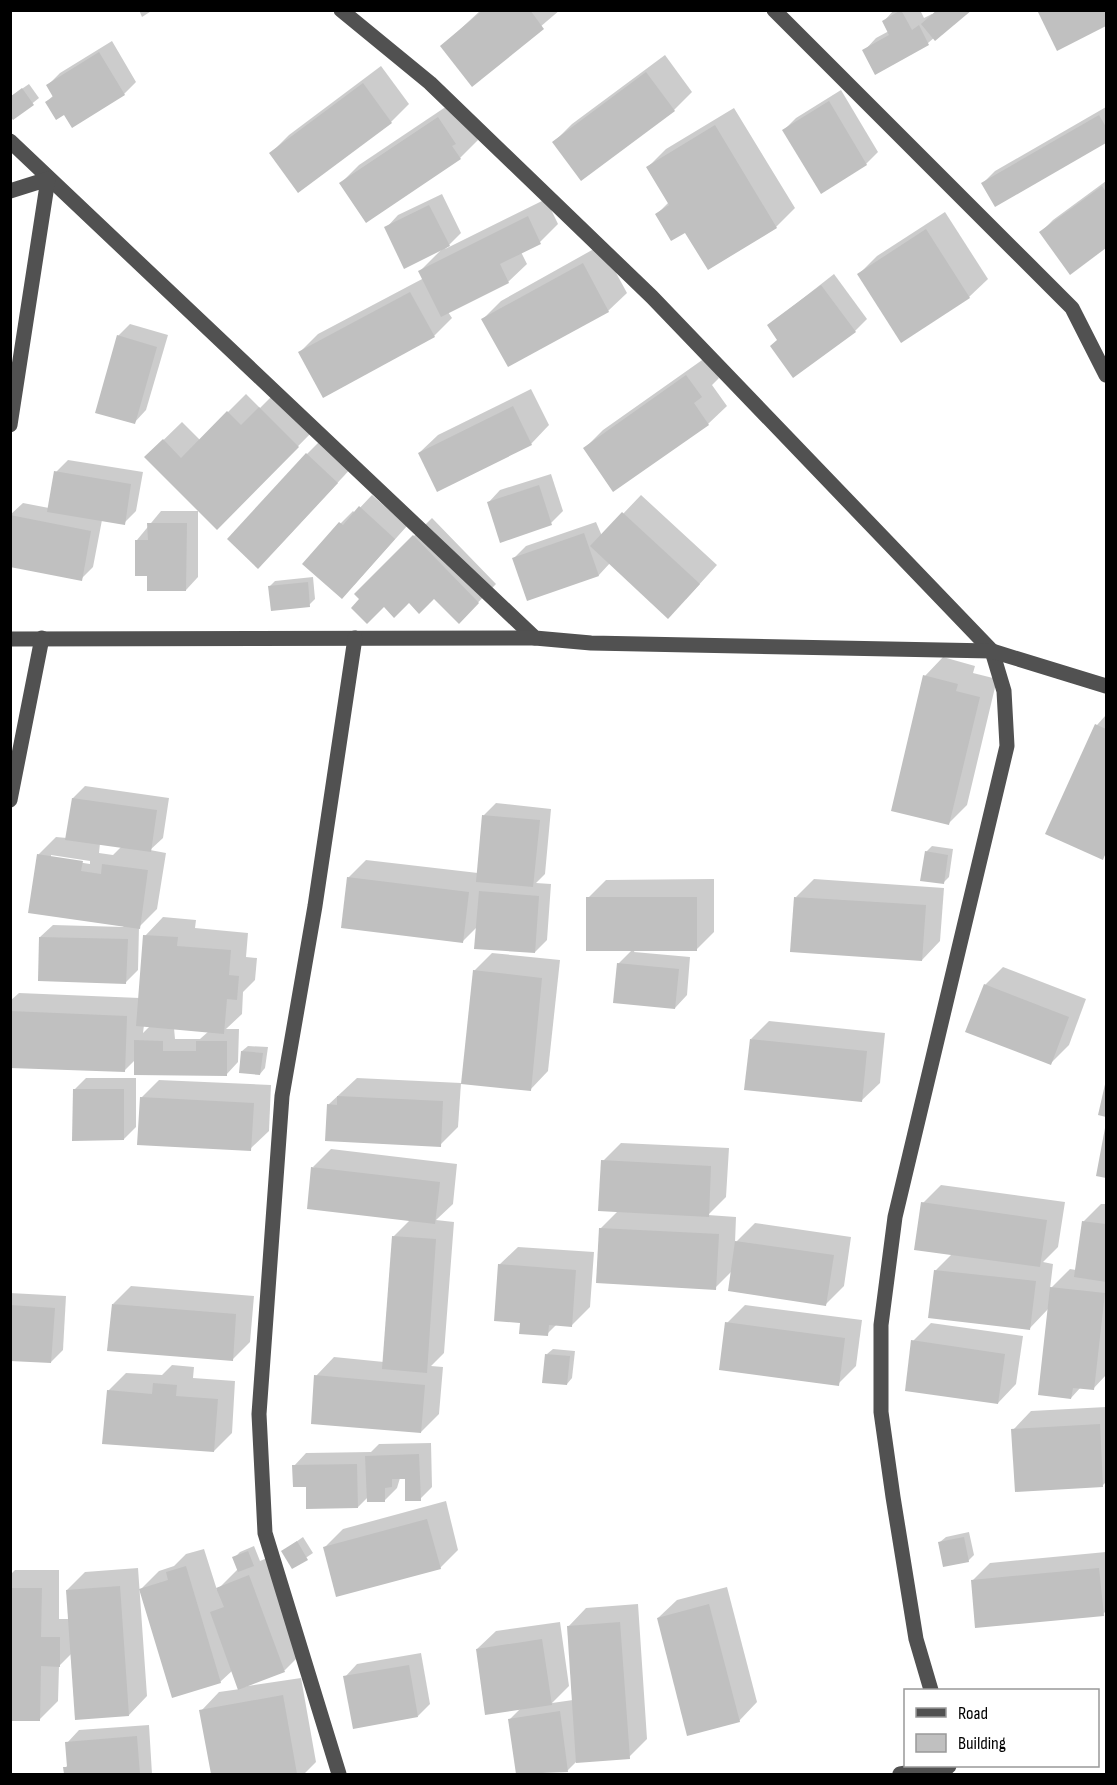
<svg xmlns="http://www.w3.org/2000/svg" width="1117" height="1785" viewBox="0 0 1117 1785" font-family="'Sofia Sans Condensed',sans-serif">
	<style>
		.shadow { fill: #0003; fill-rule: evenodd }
		.building { fill: #c0c0c0 }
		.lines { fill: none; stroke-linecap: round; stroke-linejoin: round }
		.minor { stroke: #515151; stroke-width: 15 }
	</style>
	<rect width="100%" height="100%" fill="#fff"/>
	<g class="shadow">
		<polygon points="139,10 153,10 142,17"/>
		<polygon points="481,10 560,10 472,85 442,46"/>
		<polygon points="894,10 920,10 924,18 932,14 935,37 928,43 876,72 864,51 876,38 889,31 884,21"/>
		<polygon points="112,41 136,82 124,94 65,113 46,102 54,95 48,85 60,73"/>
		<polygon points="665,55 692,92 674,110 554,142 572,124"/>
		<polygon points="381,66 409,104 391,122 298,190 271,153 289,135"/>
		<polygon points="29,84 39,98 14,118 10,97"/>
		<polygon points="841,90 878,152 866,164 784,130 796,118"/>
		<polygon points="456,100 478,140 460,158 341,183 359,165"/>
		<polygon points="1106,107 1106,141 996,205 983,183 995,171"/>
		<polygon points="734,108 795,208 776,227 708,268 686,231 656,215 669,202 648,167 666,149"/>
		<polygon points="1106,181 1106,246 1070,273 1041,232 1053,220"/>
		<polygon points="442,194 461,233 445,249 546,199 558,224 540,242 521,252 527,264 508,282 448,312 452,318 434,336 300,352 318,334 424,278 420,271 442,249 386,228 398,215"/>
		<polygon points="945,212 988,279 969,297 902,341 859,274 877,256"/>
		<polygon points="601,245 627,293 608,311 508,365 483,319 501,301"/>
		<polygon points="834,274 867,319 855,331 779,339 769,325"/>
		<polygon points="130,324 168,335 146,410 134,423 118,336"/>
		<polygon points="705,358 719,378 712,385 727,406 708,424 614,490 585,448 603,430"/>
		<polygon points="531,389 549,425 531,444 419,453 438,435"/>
		<polygon points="278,390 316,428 217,528 146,457 182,422 200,440 246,394 260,408"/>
		<polygon points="325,436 355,464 277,548 307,454"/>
		<polygon points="68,460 143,472 136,511 124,523 102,520 93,567 81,579 10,565 10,515 23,503 49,508 56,472"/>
		<polygon points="551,474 563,511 551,523 488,503 500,490"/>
		<polygon points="372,495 407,526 354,585 304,564 341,523 353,511 355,513"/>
		<polygon points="641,495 717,565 686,599 610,563 599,575 528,599 514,558 526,546 596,522 602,536"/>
		<polygon points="161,511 198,511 198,577 186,590 137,540"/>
		<polygon points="432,518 496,584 459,622 434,597 384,605 361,599 356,594"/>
		<polygon points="313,577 315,599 309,605 269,587 275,581"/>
		<polygon points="943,657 975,666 973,673 997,679 967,805 949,823 925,676"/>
		<polygon points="1106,715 1106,854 1102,858 1097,725"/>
		<path d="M85,786l84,12 -6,40 -13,12 16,3 -9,56 -18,18 -1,43 -12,12 -86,-45 13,-12 71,2 -86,-72 18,-18 11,1 6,-40zM100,843l22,3 -9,9 -14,-2zM51,855l39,6v3l-39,-6z"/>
		<polygon points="496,803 551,809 545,874 536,883 551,884 547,940 535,952 477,927 463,941 348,878 366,860 478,873 484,815"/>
		<polygon points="932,846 953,849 949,877 943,883 926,852"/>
		<polygon points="714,879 714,932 696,950 635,950 634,952 690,957 687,995 675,1008 618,964 632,950 588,898 606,880"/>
		<polygon points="814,879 944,888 940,941 922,960 796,897"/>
		<path d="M163,917l33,3 -1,8 53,5 -2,24 11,1 -2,22 -12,12 -1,22 -16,15h13l-1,33 -12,13 -91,-15 -11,11 -114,-5v-65l9,-8 121,5 5,-62zM144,1025l6,1 -7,7zM174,1028l35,3 -9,8h-25z"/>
		<polygon points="492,953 560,960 548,1071 530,1090 474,971"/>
		<polygon points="1003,967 1086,999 1069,1045 1051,1063 985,985"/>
		<polygon points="769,1021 885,1033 880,1083 861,1101 751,1039"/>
		<polygon points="248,1046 268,1047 265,1068 260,1074 242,1051"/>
		<polygon points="86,1078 136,1078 136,1127 124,1139 74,1090"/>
		<polygon points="357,1078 461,1083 458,1127 440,1145 328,1105"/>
		<polygon points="159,1080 271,1085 269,1131 250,1149 141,1098"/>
		<polygon points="1106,1131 1106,1176 1098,1175"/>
		<polygon points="621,1143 729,1148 726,1197 708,1215 736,1217 735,1243 755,1223 851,1237 844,1286 826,1304 732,1271 715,1288 600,1229 618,1211 603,1161"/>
		<polygon points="331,1149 457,1164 453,1204 436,1220 454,1222 444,1353 431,1366 443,1367 439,1414 421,1432 316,1376 334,1357 384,1362 393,1237 411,1219 313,1167"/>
		<polygon points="941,1185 1065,1202 1058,1247 1043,1262 1053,1264 1050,1289 1070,1269 1076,1270 1083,1222 1101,1204 1106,1204 1106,1375 1093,1389 1081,1387 1071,1398 1049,1308 1030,1328 935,1271 952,1254 923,1203"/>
		<polygon points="518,1247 594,1252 590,1307 572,1325 557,1324 547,1334 522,1322 499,1265"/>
		<polygon points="131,1286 254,1296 250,1342 232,1360 113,1304"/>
		<polygon points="10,1293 66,1296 63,1350 51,1362 10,1359"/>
		<polygon points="745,1305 862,1320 856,1366 838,1384 727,1323"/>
		<polygon points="931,1323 1023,1336 1016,1384 998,1403 913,1341"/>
		<polygon points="553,1349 575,1351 572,1378 567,1384 547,1354"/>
		<polygon points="172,1365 194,1367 193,1378 235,1381 232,1433 214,1451 108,1391 126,1373 162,1375"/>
		<polygon points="1106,1407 1106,1482 1103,1485 1013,1430 1031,1411"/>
		<polygon points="431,1443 432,1487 420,1499 406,1478 400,1478 397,1488 385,1500 368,1497 358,1507 308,1486 294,1466 306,1453 371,1452 379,1444"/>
		<polygon points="446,1501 458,1550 440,1568 325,1547 343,1529"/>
		<polygon points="969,1532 974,1555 968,1561 940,1542 946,1537"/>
		<polygon points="303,1537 313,1553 292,1567 283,1551"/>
		<polygon points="254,1546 260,1561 267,1558 303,1652 285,1670 241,1687 301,1678 316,1762 304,1774 213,1774 201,1711 219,1692 240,1689 233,1670 220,1682 141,1589 159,1571 174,1566 186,1554 204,1549 217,1590 238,1569 234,1558 240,1552"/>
		<polygon points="1106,1552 1106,1611 1103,1614 972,1581 990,1563"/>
		<polygon points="138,1568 147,1696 129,1715 72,1653 59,1666 58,1701 40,1719 10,1719 10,1575 15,1570 59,1570 59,1619 69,1619 67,1590 85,1572"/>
		<polygon points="727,1587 757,1702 739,1721 658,1618 677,1600"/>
		<polygon points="638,1604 647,1739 629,1757 577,1761 568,1770 518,1774 510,1719 521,1708 477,1649 496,1631 560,1622 569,1686 552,1703 573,1700 568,1627 586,1608"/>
		<polygon points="421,1653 430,1704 418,1716 345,1677 357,1664"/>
		<polygon points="149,1725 152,1774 65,1774 65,1768 69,1764 67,1743 79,1730"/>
	</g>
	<g class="building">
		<polygon points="483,10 530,10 544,29 472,87 440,46"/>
		<polygon points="901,10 912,30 919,25 929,45 875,75 862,50 889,35 882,21"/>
		<polygon points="937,10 972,10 935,41 921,24"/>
		<polygon points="1037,10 1106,10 1106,26 1057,51"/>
		<polygon points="99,52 125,95 72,128 64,115 56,120 45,102 53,97 46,85"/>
		<polygon points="646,72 675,111 581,181 552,142"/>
		<polygon points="363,83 392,123 298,193 269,153"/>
		<polygon points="22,88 34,105 13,120 10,116 10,97"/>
		<polygon points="829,101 867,165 821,194 782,130"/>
		<polygon points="1099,115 1106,127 1106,143 995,207 981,183"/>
		<polygon points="438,117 456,144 452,146 461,159 366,223 339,183"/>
		<polygon points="715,125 777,228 708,270 685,233 671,241 655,214 669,205 646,167"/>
		<polygon points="1102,186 1106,192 1106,248 1070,275 1039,232"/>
		<polygon points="429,205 450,246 404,269 384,227"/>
		<polygon points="528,216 541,244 500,264 509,283 441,317 418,271"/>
		<polygon points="926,229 970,298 901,343 857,274"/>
		<polygon points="583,263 609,312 508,367 481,319"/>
		<polygon points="821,285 856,332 793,378 770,346 777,340 767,325"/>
		<polygon points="410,292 435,337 323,398 298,352"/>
		<polygon points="117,335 157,347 135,424 95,413"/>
		<polygon points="686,375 702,397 694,403 709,425 613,492 583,448"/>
		<polygon points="513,406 532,445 437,492 418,453"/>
		<polygon points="259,407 299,447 217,530 144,457 163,439 181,458 227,411 241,425"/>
		<polygon points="306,453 338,483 258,569 227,539"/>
		<polygon points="54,471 131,484 125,525 47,512"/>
		<polygon points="539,485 552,525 500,543 487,502"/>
		<polygon points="359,506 395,539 342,599 302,564 339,522 343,525"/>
		<polygon points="622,512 700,584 668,619 590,546"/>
		<polygon points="10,515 91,531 82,581 10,567"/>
		<polygon points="147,523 187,523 186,591 147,591 147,576 135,576 135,540 148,540"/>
		<polygon points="584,533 599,576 527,601 512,558"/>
		<polygon points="413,535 479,603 459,624 434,599 419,614 409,603 394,618 384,607 367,624 351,608 359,599 354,594"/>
		<polygon points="308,582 310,607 271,611 268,586"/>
		<polygon points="923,675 958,684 956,691 980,697 949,825 891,811"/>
		<polygon points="1095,724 1106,729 1106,852 1103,860 1045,834"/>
		<polygon points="72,798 157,810 151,852 65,840"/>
		<polygon points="482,815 540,820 533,887 476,882"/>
		<polygon points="925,851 948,855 944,884 920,881"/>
		<polygon points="37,854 83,861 81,871 101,874 102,864 148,870 140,929 28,913"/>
		<polygon points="347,877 469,892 463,943 341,928"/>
		<polygon points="479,891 539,896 535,953 474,949"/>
		<rect x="586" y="897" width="111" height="54"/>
		<polygon points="794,897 926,905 922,961 790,952"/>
		<polygon points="143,935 178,937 177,946 231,950 229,975 239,976 237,1000 227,999 224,1034 136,1026"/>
		<polygon points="39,937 128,939 126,984 38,981"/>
		<polygon points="617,963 679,969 675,1009 613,1003"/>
		<polygon points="473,970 542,978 531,1091 461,1084"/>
		<polygon points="984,984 1069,1017 1051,1065 965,1032"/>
		<polygon points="10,1011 127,1016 125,1072 10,1068"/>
		<polygon points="750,1039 867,1051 862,1102 744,1090"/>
		<polygon points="134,1040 163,1041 163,1051 196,1051 196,1041 227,1041 227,1076 134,1075"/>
		<polygon points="241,1051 263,1053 260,1075 239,1073"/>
		<polygon points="1106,1080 1106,1117 1098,1115"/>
		<polygon points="73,1089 124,1089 124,1140 72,1141"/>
		<polygon points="337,1096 443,1101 441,1147 325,1141 327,1104 337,1105"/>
		<polygon points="140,1097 254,1103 251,1151 137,1145"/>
		<polygon points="1105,1128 1106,1129 1106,1178 1096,1176"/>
		<polygon points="601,1160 711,1166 709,1217 598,1211"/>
		<polygon points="311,1167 440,1182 435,1224 307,1209"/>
		<polygon points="921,1202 1047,1220 1040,1267 914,1250"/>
		<polygon points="1082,1221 1106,1224 1106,1282 1074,1277"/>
		<polygon points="599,1228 719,1234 716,1290 596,1283"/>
		<polygon points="392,1236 436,1239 427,1373 382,1369"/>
		<polygon points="735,1241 834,1255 826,1306 728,1291"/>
		<polygon points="498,1264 576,1270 572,1327 549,1325 548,1336 519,1334 520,1323 494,1321"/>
		<polygon points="934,1270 1036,1281 1030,1330 928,1318"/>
		<polygon points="1050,1287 1105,1293 1094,1390 1073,1388 1071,1399 1038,1395"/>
		<polygon points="112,1304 236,1314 233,1361 107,1351"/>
		<polygon points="10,1305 55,1308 51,1363 10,1361"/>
		<polygon points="725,1322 845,1338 839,1386 719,1370"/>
		<polygon points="911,1340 1005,1354 998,1404 905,1391"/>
		<polygon points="545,1354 570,1356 567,1385 542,1383"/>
		<polygon points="314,1375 425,1385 421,1433 311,1424"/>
		<polygon points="153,1383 177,1385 176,1396 218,1399 214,1452 102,1444 107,1390 152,1394"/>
		<polygon points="1100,1424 1103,1487 1015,1492 1011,1429"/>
		<polygon points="419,1454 421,1501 405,1501 405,1479 392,1479 392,1487 385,1488 385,1502 367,1502 365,1456"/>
		<polygon points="357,1464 358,1508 306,1509 306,1487 293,1487 292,1465"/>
		<polygon points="427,1519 441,1569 336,1597 323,1547"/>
		<polygon points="964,1537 969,1562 943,1567 938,1542"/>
		<polygon points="297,1541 308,1560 292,1569 281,1551"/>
		<polygon points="248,1551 254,1566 238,1572 232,1557"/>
		<polygon points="186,1566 221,1683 172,1698 139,1589 168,1580 166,1572"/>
		<polygon points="1099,1568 1104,1616 975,1628 971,1580"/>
		<polygon points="249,1575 285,1672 238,1690 210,1612 224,1607 216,1588"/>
		<polygon points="120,1586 129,1716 75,1720 66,1590"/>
		<polygon points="10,1588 42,1588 41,1637 60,1637 60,1667 41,1666 40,1721 10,1721"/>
		<polygon points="709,1604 740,1722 687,1736 657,1618"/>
		<polygon points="620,1622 630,1759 576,1763 567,1626"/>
		<polygon points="542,1639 552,1705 485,1715 476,1649"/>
		<polygon points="409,1665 418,1717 353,1729 343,1676"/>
		<polygon points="283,1695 297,1774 211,1774 199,1710"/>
		<polygon points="560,1711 568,1772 516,1774 508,1719"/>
		<polygon points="137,1736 140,1774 64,1774 63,1767 67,1767 65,1742"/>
	</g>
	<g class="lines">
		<g class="minor">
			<polyline points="341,10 430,83 652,297 992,651 1004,691 1007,746 895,1217 881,1325 881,1412 893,1497 916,1639 931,1690"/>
			<polyline points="774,10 1072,308 1106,375"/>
			<polyline points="10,141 535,638 591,643 992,651 1106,686"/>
			<polyline points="10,191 48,179 10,425"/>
			<polyline points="10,639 535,638"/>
			<polyline points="10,800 42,638"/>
			<polyline points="339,1774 265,1533 259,1414 282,1096 315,906 355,638"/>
			<polyline points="900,1774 949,1766"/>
		</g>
	</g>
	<rect width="1117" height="1785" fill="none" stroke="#000000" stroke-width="24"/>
	<rect x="904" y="1689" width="195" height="78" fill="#ffffff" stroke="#999999" stroke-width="1.5"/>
	<rect x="916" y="1708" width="30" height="9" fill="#515151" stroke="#999999" stroke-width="1.5"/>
	<text x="958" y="1719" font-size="18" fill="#000000">Road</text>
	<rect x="916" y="1734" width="30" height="18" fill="#c0c0c0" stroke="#999999" stroke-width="1.5"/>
	<text x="958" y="1749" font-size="18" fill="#000000">Building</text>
</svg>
